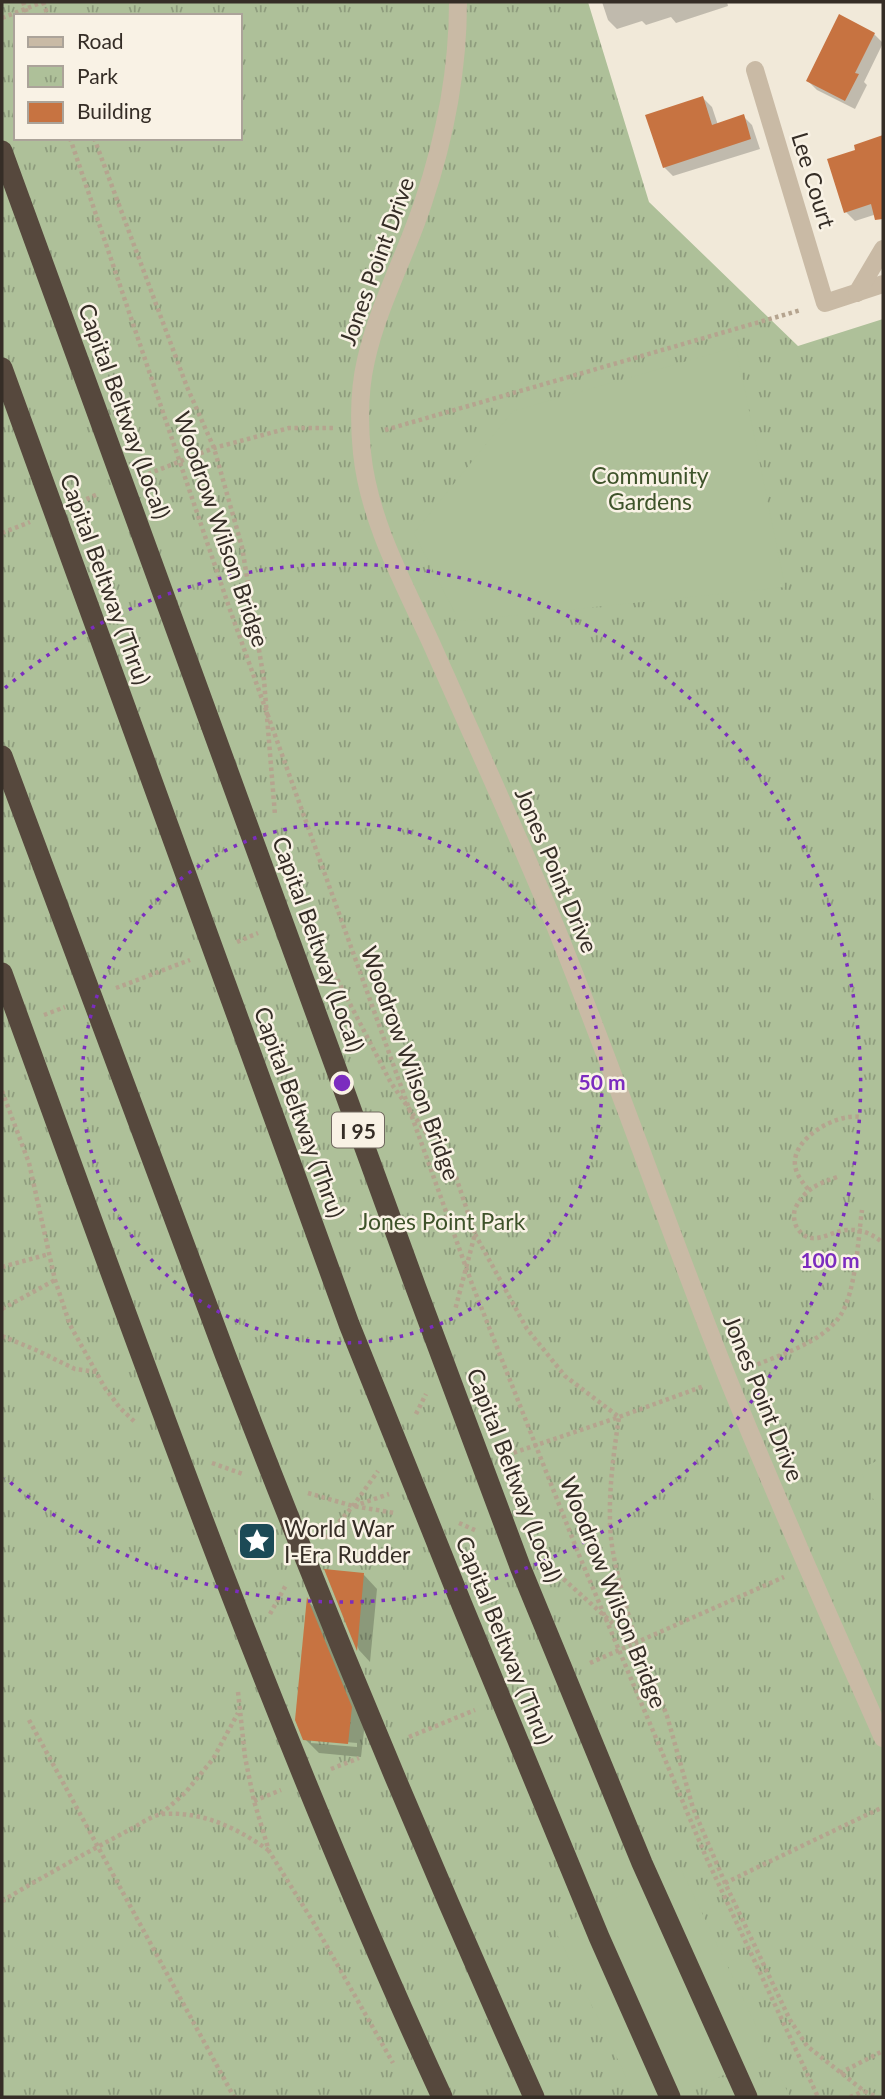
<svg xmlns="http://www.w3.org/2000/svg" width="885" height="2099" viewBox="0 0 885 2099" font-family="Lato,sans-serif">
	<style>
		.park { fill: url(#park-tufts); fill-rule: evenodd }
		.garden { fill: #aec099 }
		.shadow { fill: #0003; fill-rule: evenodd }
		.building { fill: #c77341 }
		.lines { fill: none; stroke-linecap: round; stroke-linejoin: round }
		.path { stroke: #b5a48f; stroke-width: 4.5; stroke-dasharray: 3.5 3.5; stroke-linecap: butt }
		.minor { stroke: #c9baa5; stroke-width: 18 }
		.path-bridge { stroke: #b5a48f; stroke-width: 4.5; stroke-dasharray: 3.5 3.5; stroke-linecap: butt }
		.highway-bridge { stroke: #56483d; stroke-width: 21 }
		.ring { fill: none; stroke: #7b2cbf; stroke-width: 3.5; stroke-dasharray: 3.5 7 }
		.labels { text-anchor: middle; dominant-baseline: central; stroke-width: 5; stroke-linejoin: round; paint-order: stroke }
		.shield { fill: #f9f2e5; stroke: #70685f; stroke-width: 2 }
		.shield-label { font-size: 21px; font-weight: bold; fill: #352d26 }
		.street-label { font-size: 23px; fill: #352d26; stroke: #f9f2e5 }
		.park-label { font-size: 23px; fill: #3e532a; stroke: #f9f2e5 }
		.poi-label { font-size: 23px; fill: #352d26; stroke: #f9f2e5; text-anchor: start }
		.centre { fill: #7b2cbf; stroke: #f9f2e5; stroke-width: 3.5 }
		.ring-label { font-size: 21px; text-anchor: middle; font-weight: bold; fill: #7b2cbf; stroke: #f9f2e5; stroke-width: 5; stroke-linejoin: round; paint-order: stroke }
	</style>
	<defs>
		<pattern id="park-tufts" width="24" height="20" patternUnits="userSpaceOnUse" patternTransform="scale(1.75)"><rect width="24" height="20" fill="#aec099"/><path d="M3 7l-1-3M5 7V3M7 7l1-3M15 17l-1-3M17 17v-4M19 17l1-3" fill="none" stroke="#8e9c7d"/></pattern>
	</defs>
	<rect width="100%" height="100%" fill="#f1e9d9"/>
	<path class="park" d="M2,2h586l61,200 149,144 85,-27v1778h-881zM16,16h224v122h-224z"/>
	<g class="garden">
		<polygon points="736,347 785,587 459,621 414,533 513,411"/>
		<polygon points="883,1458 883,1521 860,1469"/>
		<polygon points="680,1867 769,2053 678,2097 636,2097 554,1928"/>
		<polygon points="780,2076 790,2097 736,2097"/>
	</g>
	<g class="shadow">
		<polygon points="602,2 727,2 728,6 676,23 671,17 646,25 642,21 617,29 608,20"/>
		<polygon points="874,34 883,43 864,82 867,85 855,109 817,90 808,81"/>
		<polygon points="703,98 712,107 718,125 743,116 752,125 760,149 673,176 664,167"/>
		<polygon points="883,137 883,206 879,207 880,213 855,221 846,212 857,151 856,146"/>
		<polygon points="326,1571 364,1575 377,1589 370,1662 359,1650"/>
		<path d="M308,1601l12,12 45,109 -4,35 -42,-4 -14,-14zM311,1739l46,4v4l-46,-4z"/>
	</g>
	<g class="building">
		<polygon points="839,14 875,33 855,73 859,74 845,101 806,81"/>
		<polygon points="703,96 712,125 744,114 751,139 663,168 645,115"/>
		<polygon points="883,135 883,219 875,220 871,204 844,213 827,159 855,150 854,145"/>
		<polygon points="324,1569 364,1573 357,1651 348,1629"/>
		<polygon points="307,1597 352,1707 348,1744 303,1740 295,1720"/>
	</g>
	<g class="lines">
		<g class="path">
			<polyline points="43,2 48,16"/>
			<polyline points="2,18 43,2"/>
			<polyline points="94,138 187,387 214,448 242,547 264,680 275,815"/>
			<polyline points="385,430 801,310"/>
			<polyline points="148,474 214,448 289,428 335,428"/>
			<polyline points="80,502 98,494"/>
			<polyline points="2,533 30,522"/>
			<polyline points="237,942 258,933"/>
			<polyline points="334,973 391,1083 455,1174 475,1234 455,1310"/>
			<polyline points="116,988 190,960"/>
			<polyline points="44,1015 65,1007"/>
			<polyline points="2,1091 29,1163 55,1280 70,1325 105,1388 120,1408 136,1423"/>
			<path d="M837,1177c-19,7 -33,12 -42,32 -2,6 -1,15 3,20 14,20 33,1 50,1 14,-1 26,5 35,13"/>
			<path d="M808,1189c-6,-7 -12,-15 -13,-24 -3,-27 42,-52 65,-48"/>
			<path d="M475,1234l52,95 38,47 54,41c-5,34 -10,69 -9,104 0,38 17,85 26,122"/>
			<polyline points="2,1267 49,1254"/>
			<polyline points="2,1309 55,1280"/>
			<polyline points="2,1336 36,1350 75,1369 97,1372"/>
			<path d="M751,1367c28,-12 71,-24 89,-51 16,-24 18,-77 22,-106"/>
			<polyline points="416,1414 426,1394"/>
			<polyline points="507,1455 619,1417 704,1386"/>
			<polyline points="212,1463 243,1474"/>
			<polyline points="308,1493 353,1506 395,1513"/>
			<polyline points="354,1506 389,1494"/>
			<polyline points="459,1523 477,1531"/>
			<polyline points="325,1538 353,1506 378,1471"/>
			<polyline points="552,1571 559,1575 636,1644 650,1673 667,1716 693,1808 725,1883 790,2020 807,2046 864,2091 877,2097"/>
			<polyline points="270,1614 286,1585"/>
			<polyline points="590,1663 784,1577"/>
			<polyline points="238,1692 245,1757 254,1801 269,1851 312,1920 393,2063"/>
			<polyline points="29,1720 234,2097"/>
			<polyline points="409,1737 475,1710"/>
			<polyline points="331,1769 359,1758"/>
			<polyline points="254,1801 281,1790"/>
			<polyline points="161,1814 185,1793 213,1759 238,1713"/>
			<polyline points="725,1883 883,1807"/>
			<path d="M2,1901c42,-25 84,-48 127,-71 10,-5 23,-15 34,-16 39,-3 74,14 105,36"/>
			<polyline points="840,2073 883,2051"/>
			<polyline points="850,2097 864,2091"/>
		</g>
		<g class="minor">
			<path d="M458,2c0,68 -13,136 -35,201 -17,52 -45,103 -57,157 -7,30 -7,63 -4,93 7,68 42,131 70,192 40,90 82,181 120,273 62,152 115,308 176,461 49,121 102,240 155,359"/>
			<polyline points="755,70 825,303 883,284"/>
			<polyline points="857,293 883,249"/>
		</g>
		<g class="path-bridge">
			<polyline points="23,2 28,16"/>
			<polyline points="70,138 229,607 472,1284 579,1555 706,1857 818,2097"/>
		</g>
		<g class="highway-bridge">
			<polyline points="2,151 416,1288 521,1569 642,1863 747,2097"/>
			<polyline points="2,368 349,1324 462,1605 599,1937 670,2097"/>
			<path d="M2,756c74,199 147,399 223,598 96,250 199,498 309,743"/>
			<path d="M2,973c137,377 272,760 440,1124"/>
		</g>
	</g>
	<g class="ring">
		<circle cx="342" cy="1083" r="260"/>
		<path d="M5 688A519 519 0 1 1 5 1478"/>
	</g>
	<defs>
		<symbol id="sight-square" viewBox="-11 -11 22 22"><rect x="-9" y="-9" width="18" height="18" rx="4" fill="#1c4a56" stroke="#f9f2e5"/><path d="M0-6L1.8-2.2L6-1.7L2.9 1.2L3.7 5.4L0 3.3L-3.7 5.4L-2.9 1.2L-6-1.7L-1.8-2.2Z" fill="#fff"/></symbol>
	</defs>
	<g fill-rule="evenodd">
		<use href="#sight-square" x="235" y="1519" width="44" height="44"/>
	</g>
	<g class="labels">
		<rect class="shield" x="332" y="1112.5" width="52" height="35" rx="5"/>
		<g class="shield-label">
			<text x="358" y="1130">I 95</text>
		</g>
		<g class="street-label">
			<text transform="translate(814 180) rotate(73)">Lee Court</text>
			<text transform="translate(376 261) rotate(-70)">Jones Point Drive</text>
			<text transform="translate(125 411) rotate(70)">Capital Beltway (Local)</text>
			<text transform="translate(222 529) rotate(71)">Woodrow Wilson Bridge</text>
			<text transform="translate(106 579) rotate(70)">Capital Beltway (Thru)</text>
			<text transform="translate(557 870) rotate(67)">Jones Point Drive</text>
			<text transform="translate(319 944) rotate(70)">Capital Beltway (Local)</text>
			<text transform="translate(411 1063) rotate(70)">Woodrow Wilson Bridge</text>
			<text transform="translate(300 1112) rotate(70)">Capital Beltway (Thru)</text>
			<text transform="translate(764 1398) rotate(68)">Jones Point Drive</text>
			<text transform="translate(515 1475) rotate(69)">Capital Beltway (Local)</text>
			<text transform="translate(614 1592) rotate(68)">Woodrow Wilson Bridge</text>
			<text transform="translate(505 1640) rotate(68)">Capital Beltway (Thru)</text>
		</g>
		<g class="park-label">
			<text x="650" y="475">Community<tspan x="650" dy="26">Gardens</tspan></text>
			<text x="442" y="1221">Jones Point Park</text>
		</g>
		<g class="poi-label">
			<text x="284" y="1528">World War<tspan x="284" dy="26">I-Era Rudder</tspan></text>
		</g>
	</g>
	<circle cx="342" cy="1083" r="10" class="centre"/>
	<g class="ring-label">
		<text x="602" y="1090">50 m</text>
		<text x="830" y="1268">100 m</text>
	</g>
	<rect width="885" height="2099" fill="none" stroke="#352d26" stroke-width="7"/>
	<rect x="14" y="14" width="228" height="126" fill="#f9f2e5" stroke="#aba399" stroke-width="2"/>
	<rect x="28" y="37" width="35" height="10" fill="#c9baa5" stroke="#aba399" stroke-width="2"/>
	<text x="77" y="49" font-size="21" fill="#352d26">Road</text>
	<rect x="28" y="66" width="35" height="21" fill="url(#park-tufts)" stroke="#aba399" stroke-width="2"/>
	<text x="77" y="84" font-size="21" fill="#352d26">Park</text>
	<rect x="28" y="102" width="35" height="21" fill="#c77341" stroke="#aba399" stroke-width="2"/>
	<text x="77" y="119" font-size="21" fill="#352d26">Building</text>
</svg>
